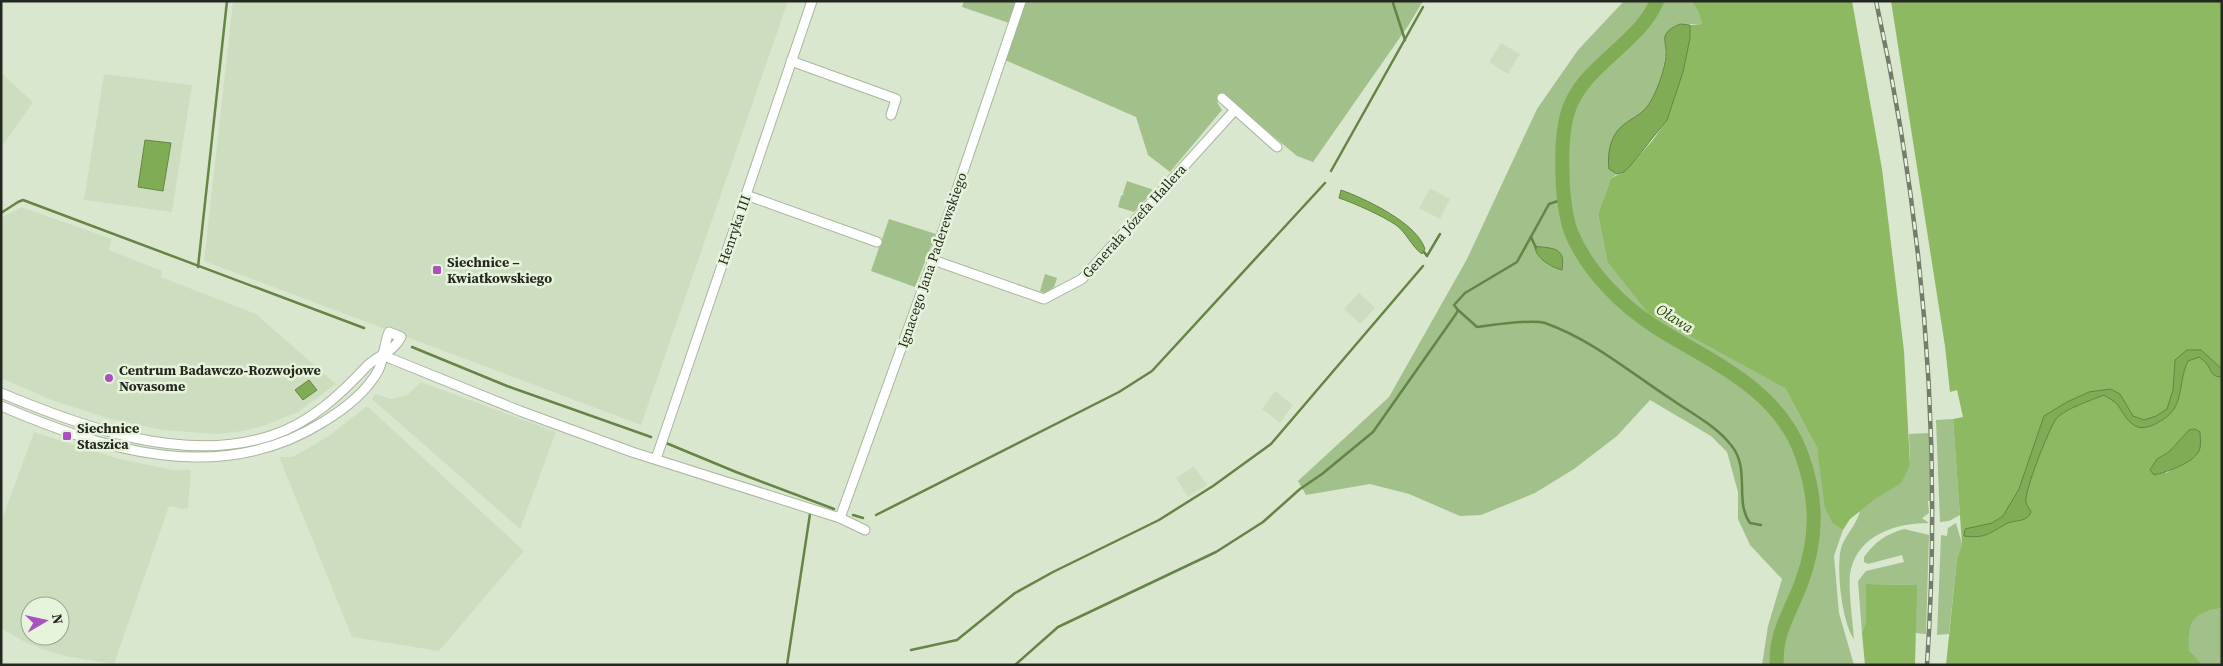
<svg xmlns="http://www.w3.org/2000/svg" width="2223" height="666" viewBox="0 0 2223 666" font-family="'Source Serif 4',serif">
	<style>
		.built { fill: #cddec0; fill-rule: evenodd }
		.green { fill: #a2c089 }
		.forest { fill: #8cb962; fill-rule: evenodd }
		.water { fill: #80ac55; stroke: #648545 }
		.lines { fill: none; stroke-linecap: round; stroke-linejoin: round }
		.stream { stroke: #648545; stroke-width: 2.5 }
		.river { stroke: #80ac55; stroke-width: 14 }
		.minor-casing { stroke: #a9b69f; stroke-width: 11 }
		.minor { stroke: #fff; stroke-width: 9 }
		.rail-casing { stroke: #747d6d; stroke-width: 4.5 }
		.rail { stroke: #e7f4dc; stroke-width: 2.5; stroke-dasharray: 8; stroke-linecap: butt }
		.poi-dot { fill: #a952bf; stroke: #e7f4dc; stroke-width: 2 }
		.labels { text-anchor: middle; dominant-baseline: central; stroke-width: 5; stroke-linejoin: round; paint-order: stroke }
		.street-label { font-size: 14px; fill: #242920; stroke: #e7f4dc }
		.poi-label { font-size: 14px; font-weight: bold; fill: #242920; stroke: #e7f4dc; text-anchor: start }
		.water-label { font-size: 15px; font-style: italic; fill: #2c4809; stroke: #e7f4dc }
	</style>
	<rect width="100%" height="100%" fill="#dae7cf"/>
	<g class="built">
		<polygon points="233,1 788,1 641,425 204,261"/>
		<polygon points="1501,43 1520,54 1508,74 1489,62"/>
		<polygon points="1,73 33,102 1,148"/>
		<polygon points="104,74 192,85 172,212 84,200"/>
		<polygon points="1430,188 1450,199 1440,219 1419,208"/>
		<polygon points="21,207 112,239 109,250 162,271 161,277 256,314 336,384 298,412 263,426 243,431 218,434 162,430 111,419 54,401 1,378 1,218"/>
		<polygon points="1359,293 1375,308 1360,324 1344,309"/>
		<polygon points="421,382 556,432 520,529 372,399 376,394 391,399 407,395"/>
		<polygon points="1275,391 1293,405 1280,423 1262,409"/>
		<polygon points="367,406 524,551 439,651 352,637 279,457 292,457 305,450 330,435"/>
		<path d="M34,432l85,27 54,11h18l-3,38 -6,1 -13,-3 -55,158 -44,-7 -26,-7 -21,-9 -22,-13v-106zM30,606h30v30h-30z"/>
		<polygon points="1194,466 1207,485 1188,497 1176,478"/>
	</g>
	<g class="green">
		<polygon points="964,1 1016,1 1009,23 962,7"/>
		<polygon points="1025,1 1423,1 1408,26 1313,162 1297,156 1224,95 1217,102 1222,110 1170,172 1148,155 1136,117 1005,60"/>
		<path d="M1624,1h67l7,10 4,13h-22l-15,13c2,23 -4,52 -19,72 -6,8 -17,13 -25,18l-12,42 8,5 -6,4 -13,36 9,47 178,127 32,60 16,76 10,6 -9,26 5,57 15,52h-92l6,-39 14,-47 -32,-34 -12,-26v-27l-11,-40 -16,-16 -61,-36 -33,36 -43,33 -39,24 -54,22 -21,1 -51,-22 -39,-10 -64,11 -8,-14 91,-84 78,-138 70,-150 41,-59z"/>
		<polygon points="1127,181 1154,190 1134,212 1118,207 1121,196 1124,194 1123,193"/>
		<polygon points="889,219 936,234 915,287 871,271"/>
		<polygon points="1045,274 1057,278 1054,287 1045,293 1040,291"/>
		<polygon points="1953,419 1960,515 1949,521 1940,522 1936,420"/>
		<path d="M1929,433l1,68h-2l1,12 -7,5 7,5c-32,0 -69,11 -78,46 -4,13 2,54 3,70 -12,-15 -19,-75 -12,-94 5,-12 15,-21 18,-34l17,-13 33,-33 -1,-31z"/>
		<polygon points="1956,523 1962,544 1957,559 1949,634 1937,635 1941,535 1947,536 1948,528"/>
		<path d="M1904,529l25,6 -3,99 -11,-1 1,-48 -50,-1v38l-4,11 -4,-52 8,-10 38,-9 -2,-7 -34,9 -4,-2v-5c11,-15 22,-23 40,-28z"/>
		<path d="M2222,608v57h-19l-14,-15c-1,-32 1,-37 33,-42z"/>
	</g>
	<g class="forest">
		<polygon points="1691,1 1852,1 1882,169 1904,351 1910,465 1901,483 1877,498 1850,519 1843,530 1833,524 1825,508 1817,448 1785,388 1648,313 1607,261 1598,214 1611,178 1624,172 1653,140 1667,120 1683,72 1690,38 1690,25 1702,24 1698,11"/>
		<path d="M1891,1h331v607c-30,5 -34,12 -33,42l14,15h-257l11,-106 5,-15 -9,-125 10,-2 -6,-27 -7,2 -5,-46zM2189,430l7,26 -30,17 -9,-14 12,-7z"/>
		<polygon points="1866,584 1917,585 1915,665 1865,665 1862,633 1866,622"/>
	</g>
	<g class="water">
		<path d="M1680,24l10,1v13l-7,34 -16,48 -37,46 -6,6 -7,2 -8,-5c-2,-14 1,-32 12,-42 15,-13 23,-11 33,-32 6,-12 12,-30 12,-44 0,-5 -2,-11 -1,-15 3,-7 9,-9 15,-12z"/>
		<polygon points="145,140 171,143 163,191 138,187"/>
		<path d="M1341,190c25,9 76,33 84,59l-3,5c-11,-8 -15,-21 -26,-29 -13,-9 -42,-22 -57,-27z"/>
		<path d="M1535,246c17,3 31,0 27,24 -11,-3 -27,-12 -27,-24z"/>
		<path d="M2187,350h14l21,19v8c-12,0 -10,-7 -16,-14 -2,-3 -5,-4 -7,-6l-11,4c-12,25 -1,47 -31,62 -5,3 -14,6 -19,4 -10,-3 -15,-15 -21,-23 -3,-3 -8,-6 -13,-9 -12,5 -40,14 -48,24 -7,10 -32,72 -30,83 0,3 4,7 5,10 -5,11 -13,7 -23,11 -18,9 -21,16 -44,13l1,-7 27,-6 11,-7 16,-27 25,-73 23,-14 22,-10 21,-3 10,5 13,22 11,4 12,-4 11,-7 6,-19 2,-30z"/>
		<polygon points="309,380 317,390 303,400 295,390"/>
		<path d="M2195,429l5,3c0,5 1,11 0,16 -3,14 -33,24 -46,27l-4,-5 7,-11 12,-7 20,-22z"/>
	</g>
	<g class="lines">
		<g class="stream">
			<polyline points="1393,3 1405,40"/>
			<polyline points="1331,171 1423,7"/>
			<polyline points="1,213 18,202 23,200 364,328"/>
			<polyline points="1531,237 1536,248"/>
			<polyline points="1424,252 1427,256 1440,234"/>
			<polyline points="198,267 227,1"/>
			<path d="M1458,310l19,17c14,-2 56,-8 68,-4 48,17 87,51 129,78 20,14 42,25 57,44 20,24 3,56 19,78l11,2"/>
			<polyline points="412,347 507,386 651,437"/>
			<polyline points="666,443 736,472 834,509"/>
			<polyline points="853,515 863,518"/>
			<polyline points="876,515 1119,392 1152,371 1325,183"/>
			<polyline points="911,650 957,640 1015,593 1053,572 1159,520 1213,486 1271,444 1423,266"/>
			<polyline points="787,665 810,514"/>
			<polyline points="1015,665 1058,627 1216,552 1263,522 1300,489 1322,474 1373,432 1456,314 1458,310 1454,305 1465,293 1517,262 1549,204 1564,199"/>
		</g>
		<path class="river" d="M1657,1c-19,45 -77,65 -90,114 -6,23 -5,50 -4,73 1,14 3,30 8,44 16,39 51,74 86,96 54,34 120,60 144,125 17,46 17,85 0,131 -10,26 -27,52 -24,81"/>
		<defs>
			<g id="minor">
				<polyline points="791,61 896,99 891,115"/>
				<polyline points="1222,98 1277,147"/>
				<polyline points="746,195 877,242"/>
				<polyline points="933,260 1044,299 1082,279 1234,111"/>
				<polyline points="382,355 520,411 632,452 840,518 865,530"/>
				<path d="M1,393c81,34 185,72 272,42 38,-13 67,-40 94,-69 13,-13 24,-11 34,-29l-12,-5c-5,12 -5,27 -11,39 -12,21 -35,39 -55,51 -103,65 -219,28 -322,-16"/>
				<polyline points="656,459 812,1"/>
				<polyline points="840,518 933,260 1021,1"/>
			</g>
		</defs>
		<use href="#minor" class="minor-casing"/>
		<use href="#minor" class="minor"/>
		<defs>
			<path id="rail" d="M1876,1c48,218 66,441 51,664"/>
		</defs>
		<use href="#rail" class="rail-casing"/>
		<use href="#rail" class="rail"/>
	</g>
	<g class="poi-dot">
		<rect x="432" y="265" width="10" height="10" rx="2.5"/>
		<circle cx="109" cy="378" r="5"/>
		<rect x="62" y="431" width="10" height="10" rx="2.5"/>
	</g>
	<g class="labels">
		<g class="street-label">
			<text transform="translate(1134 221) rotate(-48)">Generała Józefa Hallera</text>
			<text transform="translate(734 230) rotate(-71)">Henryka III</text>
			<text transform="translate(932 260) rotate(-71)">Ignacego Jana Paderewskiego</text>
		</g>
		<g class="poi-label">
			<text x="447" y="262">Siechnice –<tspan x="447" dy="16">Kwiatkowskiego</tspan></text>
			<text x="119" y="370">Centrum Badawczo-Rozwojowe<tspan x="119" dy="16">Novasome</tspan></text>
			<text x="77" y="428">Siechnice<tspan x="77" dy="16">Staszica</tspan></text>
		</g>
		<g class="water-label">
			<text transform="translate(1675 318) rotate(32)">Oława</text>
		</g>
	</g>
	<rect width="2223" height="666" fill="none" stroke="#242920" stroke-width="5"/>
	<g transform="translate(45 621) rotate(81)"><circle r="24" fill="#e7f4dc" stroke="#99a391"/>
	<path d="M0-4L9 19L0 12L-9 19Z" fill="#a952bf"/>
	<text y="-8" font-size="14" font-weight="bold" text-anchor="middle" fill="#242920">N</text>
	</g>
</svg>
